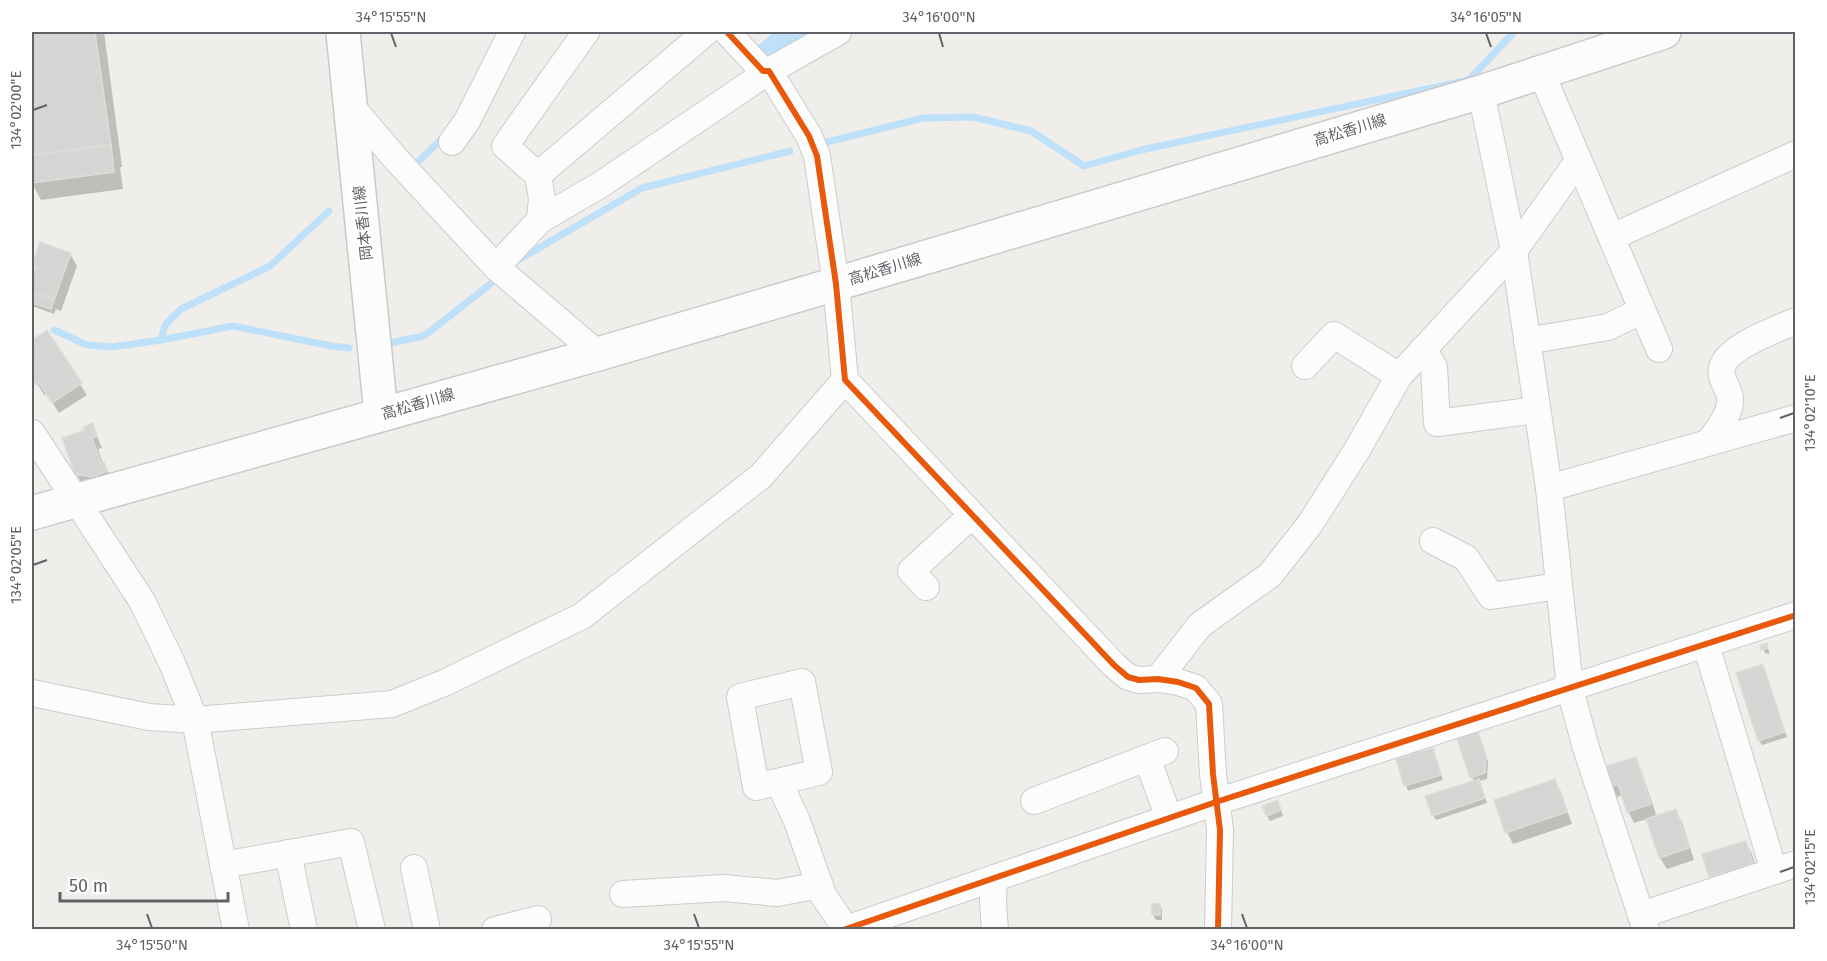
<svg xmlns="http://www.w3.org/2000/svg" width="1827" height="961" viewBox="0 0 1827 961" font-family="'Fira Sans','Noto Sans JP',sans-serif">
	<style>
		.water { fill: #bfe0f9 }
		.shadow { fill: #0003 }
		.lines { fill: none; stroke-linecap: round; stroke-linejoin: round }
		.stream { stroke: #bfe0f9; stroke-width: 7 }
		.building { fill: #d6d5d3; stroke: #deddd9; stroke-width: 1.5 }
		.minor-casing { stroke: #cbcccc; stroke-width: 28 }
		.secondary-casing { stroke: #cacacb; stroke-width: 36 }
		.minor { stroke: #fdfcfc; stroke-width: 26 }
		.secondary { stroke: #fdfcfc; stroke-width: 33 }
		.cycleway-casing { stroke: #fff; stroke-width: 10 }
		.cycleway { stroke: #e8590c; stroke-width: 6 }
		.ticks { fill: none; stroke: #5f6368; stroke-width: 2 }
		.labels { text-anchor: middle; dominant-baseline: central; stroke-width: 6; stroke-linejoin: round; paint-order: stroke }
		.street-label { font-size: 15px; fill: #5f6368; stroke: #fff }
		.neatline { fill: none; stroke: #5f6368; stroke-width: 2 }
		.ticks-label { font-size: 15px; text-anchor: middle; fill: #5f6368 }
	</style>
	<rect width="100%" height="100%" fill="#efeeea"/>
	<polygon class="water" points="774,32 817,32 765,65 754,49"/>
	<g class="shadow">
		<polygon points="32,32 104,32 122,167 120,167 123,189 41,200 32,183"/>
		<polygon points="70,254 77,266 61,311 56,309 54,314 32,306 32,272 36,273 37,270 34,265"/>
		<polygon points="46,332 87,395 59,413 47,394 44,395 32,375 32,372 36,369 32,362 32,342"/>
		<polygon points="92,425 102,448 98,449 103,464 110,475 83,485 76,473 87,431"/>
		<polygon points="1766,645 1770,653 1766,654 1763,649"/>
		<polygon points="1765,671 1787,737 1762,745 1759,740"/>
		<polygon points="1479,736 1488,762 1487,779 1479,781 1487,803 1436,820 1433,815 1474,782 1458,737"/>
		<polygon points="1435,755 1443,780 1408,791 1398,760"/>
		<polygon points="1635,759 1641,770 1657,817 1675,811 1682,822 1694,860 1667,869 1660,858 1647,819 1634,823 1628,811 1623,795 1617,797 1610,786"/>
		<polygon points="1555,781 1561,792 1572,824 1513,844 1507,832 1496,801"/>
		<polygon points="1280,807 1283,816 1270,821 1267,816"/>
		<polygon points="1745,842 1752,854 1758,875 1717,888 1711,876"/>
		<polygon points="1160,905 1162,910 1162,920 1156,920 1153,915"/>
	</g>
	<g class="lines">
		<g class="stream">
			<polyline points="823,143 923,118 973,117 1031,131 1084,166 1141,150 1469,80 1514,32"/>
			<polyline points="417,163 445,136"/>
			<polyline points="515,262 642,188 790,151"/>
			<polyline points="54,330 87,345 112,347 161,340 233,326 331,346 349,348"/>
			<polyline points="161,340 165,325 181,309 270,266 329,211"/>
			<polyline points="390,343 424,336 493,282"/>
		</g>
	</g>
	<g class="building">
		<polygon points="32,32 95,32 111,145 32,155"/>
		<polygon points="111,145 114,172 32,183 32,155"/>
		<polygon points="40,242 71,253 54,300 32,292 32,270 35,271 36,267 32,265"/>
		<polygon points="32,292 54,300 51,309 32,303"/>
		<polygon points="47,330 82,383 52,403 39,383 36,385 32,377 32,370 35,368 32,363 32,340"/>
		<polygon points="93,423 97,436 92,438 101,463 104,462 107,471 92,477 75,474 62,438 85,430 83,427"/>
		<polygon points="1767,643 1768,648 1761,650 1760,645"/>
		<polygon points="1763,664 1785,732 1758,741 1736,673"/>
		<polygon points="1477,729 1486,755 1485,773 1470,778 1456,736"/>
		<polygon points="1433,748 1441,775 1404,786 1396,759"/>
		<polygon points="1636,757 1651,804 1627,812 1618,784 1609,787 1603,767"/>
		<polygon points="1479,779 1485,798 1432,816 1425,796"/>
		<polygon points="1555,779 1567,812 1505,833 1494,800"/>
		<polygon points="1278,800 1281,810 1266,816 1262,806"/>
		<polygon points="1676,809 1689,848 1659,858 1646,819"/>
		<polygon points="1746,841 1753,864 1709,877 1702,854"/>
		<polygon points="1160,903 1160,915 1152,915 1151,904"/>
	</g>
	<g class="lines">
		<defs>
			<g id="minor">
				<polyline points="727,32 763,71 769,71 809,136 817,156 836,284 845,380 1114,665 1128,677 1139,680 1158,679 1178,682 1196,688 1209,704 1213,774 1220,830 1218,930"/>
				<polyline points="1541,72 1659,349"/>
				<polyline points="1481,92 1514,251 1549,488 1570,689 1586,748 1646,930"/>
				<polyline points="351,106 395,158 496,267 598,354"/>
				<polyline points="452,142 467,121 512,32"/>
				<polyline points="538,175 505,146 586,32"/>
				<polyline points="540,220 542,199 538,175 706,32"/>
				<polyline points="1612,237 1796,154"/>
				<polyline points="496,267 540,220 600,185 769,71 838,32"/>
				<polyline points="1527,341 1608,327 1641,311"/>
				<polyline points="1423,349 1434,367 1437,423 1537,410"/>
				<polyline points="1305,366 1334,335 1399,376"/>
				<polyline points="32,433 142,601 172,663 195,720 236,930"/>
				<path d="M1710,441c8,-12 21,-27 20,-42 0,-11 -11,-19 -8,-31 4,-21 55,-39 74,-47"/>
				<polyline points="1549,488 1796,418"/>
				<polyline points="1433,541 1466,558 1491,596 1559,586"/>
				<polyline points="926,587 911,571 972,515"/>
				<polyline points="1706,645 1774,871"/>
				<polyline points="1158,679 1200,625 1270,575 1310,524 1357,450 1399,376 1514,251 1578,161"/>
				<polygon points="802,682 819,772 756,787 740,697"/>
				<polyline points="32,693 149,717 195,720 392,704 444,683 582,616 761,476 845,380"/>
				<polyline points="1147,758 1169,818"/>
				<polyline points="779,782 797,821 823,895 846,929"/>
				<polyline points="1034,801 1165,751"/>
				<polyline points="288,853 304,930"/>
				<polyline points="223,865 351,842 372,930"/>
				<polyline points="414,868 427,930"/>
				<polyline points="994,878 993,903 995,930"/>
				<polyline points="623,894 724,888 777,893 820,885"/>
				<polyline points="1641,915 1796,864"/>
				<polyline points="495,930 538,919"/>
				<polyline points="843,930 1216,802 1796,615"/>
			</g>
			<g id="secondary">
				<polyline points="343,32 381,414"/>
				<polyline points="32,513 598,354 836,284 1481,92 1664,32"/>
			</g>
		</defs>
		<use href="#minor" class="minor-casing"/>
		<use href="#secondary" class="secondary-casing"/>
		<use href="#minor" class="minor"/>
		<use href="#secondary" class="secondary"/>
		<defs>
			<g id="cycleway">
				<polyline points="727,32 763,71 769,71 809,136 817,156 836,284 845,380 1114,665 1128,677 1139,680 1158,679 1178,682 1196,688 1209,704 1213,774 1220,830 1218,930"/>
				<polyline points="843,930 1216,802 1796,615"/>
			</g>
		</defs>
		<use href="#cycleway" class="cycleway-casing"/>
		<use href="#cycleway" class="cycleway"/>
	</g>
	<path class="ticks" d="M391,33l5,14M939,33l4,14M1486,33l5,14M33,110l14,-5M1780,418l14,-5M33,565l14,-5M1780,872l14,-5M147,914l5,14M694,914l5,14M1242,914l5,14"/>
	<g class="labels">
		<g class="street-label">
			<text transform="translate(1350 130) rotate(-17)">高松香川線</text>
			<text transform="translate(363 223) rotate(-96)">岡本香川線</text>
			<text transform="translate(885 269) rotate(-17)">高松香川線</text>
			<text transform="translate(418 404) rotate(-16)">高松香川線</text>
		</g>
	</g>
	<rect width="1827" height="961" fill="none" stroke="#ffffff" stroke-width="66"/>
	<path d="M60 892v9h168v-9" fill="none" stroke="#5f6368" stroke-width="3"/>
	<text x="69" y="892" font-size="18" fill="#5f6368" stroke="#ffffff" stroke-width="4.5" paint-order="stroke">50 m</text>
	<rect x="33" y="33" width="1761" height="895" class="neatline"/>
	<g class="ticks-label">
		<text x="391" y="22">34°15'55"N</text>
		<text x="939" y="22">34°16'00"N</text>
		<text x="1486" y="22">34°16'05"N</text>
		<text transform="translate(16 110) rotate(-90)" y="5">134°02'00"E</text>
		<text transform="translate(1810 413) rotate(-90)" y="5">134°02'10"E</text>
		<text transform="translate(16 565) rotate(-90)" y="5">134°02'05"E</text>
		<text transform="translate(1810 867) rotate(-90)" y="5">134°02'15"E</text>
		<text x="152" y="950">34°15'50"N</text>
		<text x="699" y="950">34°15'55"N</text>
		<text x="1247" y="950">34°16'00"N</text>
	</g>
</svg>
